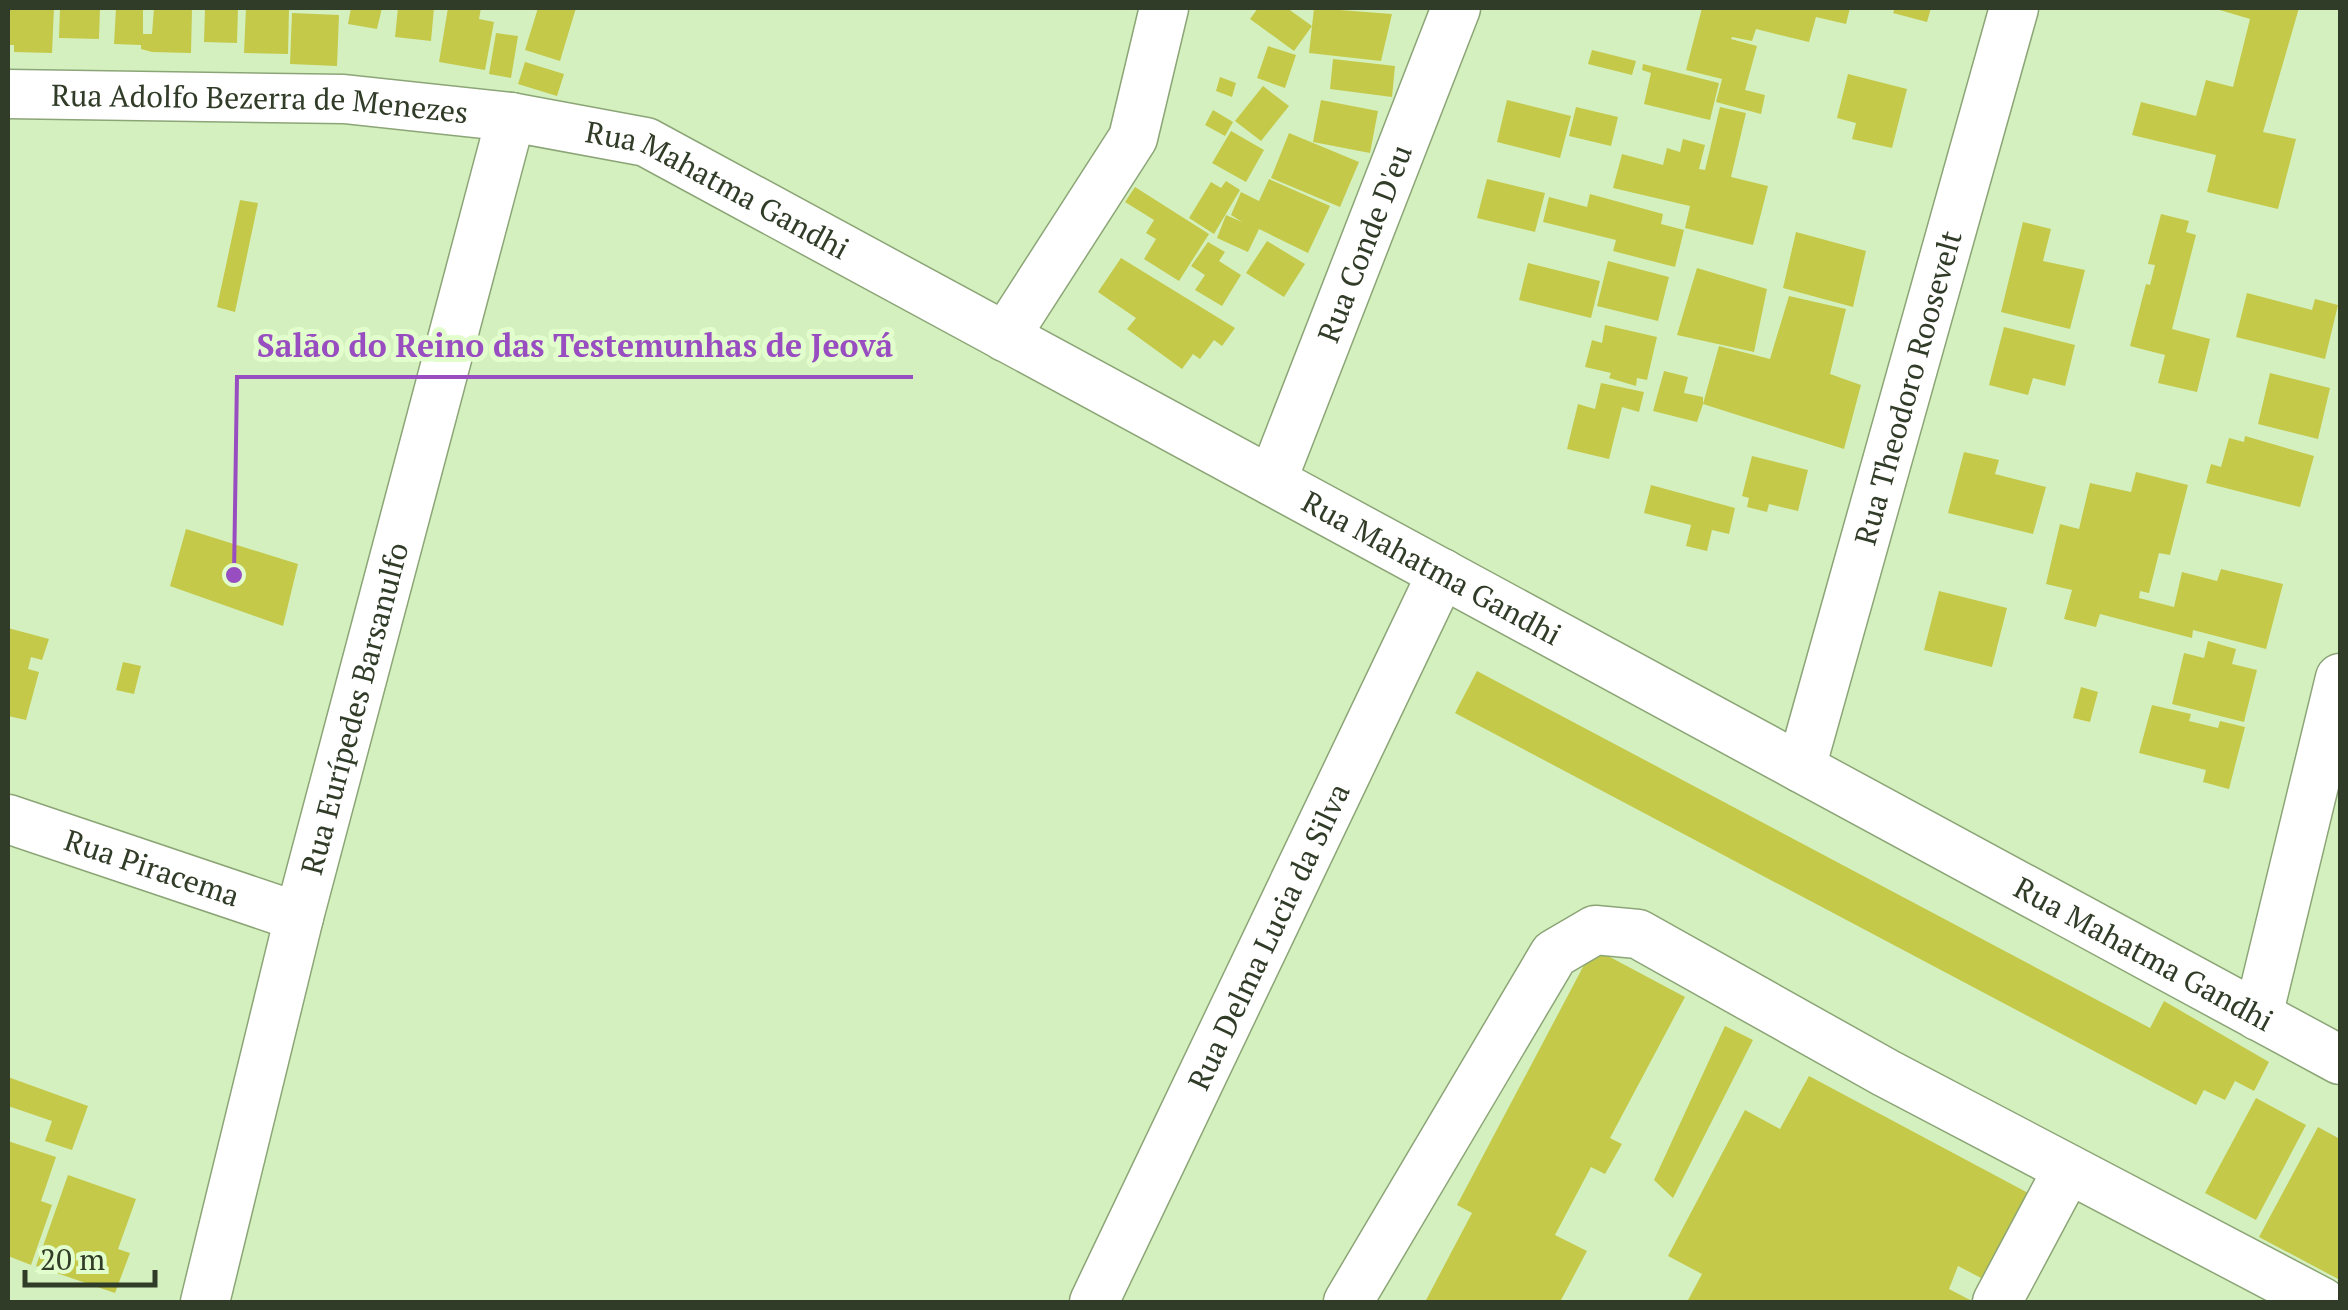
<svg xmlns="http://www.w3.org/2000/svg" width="2348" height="1310" viewBox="0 0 2348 1310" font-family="'PT Serif',serif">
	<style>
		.building { fill: #c4c94a }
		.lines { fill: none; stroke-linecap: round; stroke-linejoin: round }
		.minor-casing { stroke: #8ca577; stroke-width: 51 }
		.minor { stroke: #fff; stroke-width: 48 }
		.labels { text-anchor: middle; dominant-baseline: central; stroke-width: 10; stroke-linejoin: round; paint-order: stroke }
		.street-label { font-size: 30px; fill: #313c28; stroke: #e2fecc }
		.leader { fill: none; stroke: #984ec1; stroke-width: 4 }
		.callout-dot { fill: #984ec1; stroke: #e2fecc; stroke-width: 4 }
		.callout-label { font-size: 32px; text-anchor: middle; font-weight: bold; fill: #984ec1; stroke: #e2fecc; stroke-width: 10; stroke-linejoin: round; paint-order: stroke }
	</style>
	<rect width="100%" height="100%" fill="#d5f0bf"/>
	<g class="building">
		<polygon points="8,8 54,8 52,53 14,52 14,45 8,45"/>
		<polygon points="60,8 100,8 99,39 59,38"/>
		<polygon points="116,8 143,8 143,34 152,34 154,8 192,9 191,53 152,52 141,49 141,45 114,44"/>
		<polygon points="205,8 238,8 237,43 204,42"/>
		<polygon points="246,8 289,9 288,54 244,53"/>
		<polygon points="351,8 382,8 377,29 348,24"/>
		<polygon points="398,8 434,8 431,41 395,37"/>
		<polygon points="448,8 481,8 479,19 494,22 485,70 439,62"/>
		<polygon points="538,8 576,8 560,61 525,50"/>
		<polygon points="1258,8 1287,8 1312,26 1294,51 1250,19"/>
		<polygon points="1314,8 1392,14 1381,61 1309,53"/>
		<polygon points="1702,8 1850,8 1846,24 1816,17 1809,42 1756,29 1752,41 1732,37 1731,39 1757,46 1745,90 1765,95 1761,114 1716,102 1722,79 1686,70"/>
		<polygon points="1895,8 1931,8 1927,22 1893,13"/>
		<polygon points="2213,8 2299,8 2263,132 2296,139 2278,209 2207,192 2216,155 2132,135 2141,102 2196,116 2206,80 2233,87 2250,19"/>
		<polygon points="292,13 339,15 337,66 290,64"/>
		<polygon points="496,33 518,36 511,78 489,74"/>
		<polygon points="1268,46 1296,55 1285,88 1257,78"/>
		<polygon points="1592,50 1636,61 1632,75 1588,64"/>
		<polygon points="1333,59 1395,66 1392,97 1330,89"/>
		<polygon points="525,62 564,74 557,96 518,84"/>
		<polygon points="1643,64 1719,83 1710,120 1644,104 1651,73 1642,70"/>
		<polygon points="1848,74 1907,89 1892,148 1852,139 1856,123 1837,118"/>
		<polygon points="1220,77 1236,83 1232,97 1216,91"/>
		<polygon points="1263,86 1289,106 1261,141 1235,121"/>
		<polygon points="1321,100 1378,111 1370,153 1313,142"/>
		<polygon points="1507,100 1571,116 1560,158 1497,142"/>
		<polygon points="1576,107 1618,117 1611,146 1569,136"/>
		<polygon points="1720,107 1746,113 1731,177 1768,186 1753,245 1685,228 1690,206 1613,188 1622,154 1663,165 1667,148 1680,152 1683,139 1705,145 1699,169 1705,170"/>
		<polygon points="1213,110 1233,122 1225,136 1205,125"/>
		<polygon points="1231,131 1264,150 1246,182 1212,163"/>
		<polygon points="1289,133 1359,162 1340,207 1271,178"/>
		<polygon points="1269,179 1330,206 1308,253 1259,229 1248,252 1217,238 1226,215 1242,222 1231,215 1241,192 1259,201"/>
		<polygon points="1487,179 1545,193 1535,232 1477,218"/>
		<polygon points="1226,181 1240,190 1214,234 1189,218 1211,182 1221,188"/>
		<polygon points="1135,187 1209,234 1179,281 1144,259 1156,239 1146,233 1154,220 1125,202"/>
		<polygon points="1590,194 1663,214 1661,224 1684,230 1675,267 1613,251 1616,240 1543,222 1549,197 1587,207"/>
		<polygon points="240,200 258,203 235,312 217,307"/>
		<polygon points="2161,214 2189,221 2186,232 2196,235 2172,329 2210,339 2197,392 2158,383 2165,355 2130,346 2146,284 2150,285 2155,265 2148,264"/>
		<polygon points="2023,222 2051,229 2043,261 2085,270 2070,329 2001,312"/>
		<polygon points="1796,232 1866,251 1853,307 1783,288"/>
		<polygon points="1267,241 1305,264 1284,297 1246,273"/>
		<polygon points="1208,242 1225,252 1219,261 1241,275 1222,306 1195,290 1205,275 1191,266"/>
		<polygon points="1121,258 1235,328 1222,346 1214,340 1200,359 1193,354 1182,369 1127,329 1136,318 1098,292"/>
		<polygon points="1608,261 1669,277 1658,321 1597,306"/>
		<polygon points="1528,263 1600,281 1591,318 1519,300"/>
		<polygon points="1697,268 1767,289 1754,352 1677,335"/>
		<polygon points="2247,293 2312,310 2315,299 2338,305 2325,359 2236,337"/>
		<polygon points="1789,296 1846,309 1830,374 1861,385 1844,449 1703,404 1697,422 1653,411 1664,371 1688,377 1684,393 1703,397 1703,404 1719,346 1770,359"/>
		<polygon points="1605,325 1657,337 1647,380 1637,378 1636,386 1609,378 1611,373 1585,367 1592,340 1602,343"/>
		<polygon points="2004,327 2075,345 2065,386 2033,378 2028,395 1989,385"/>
		<polygon points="2270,373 2330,388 2318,439 2258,424"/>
		<polygon points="1601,383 1644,392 1639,412 1622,407 1609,459 1567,449 1578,404 1595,409"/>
		<polygon points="2245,436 2314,456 2300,507 2206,483 2211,464 2221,467 2229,438 2244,442"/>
		<polygon points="1964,452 1999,460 1995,474 2046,487 2033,534 1948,513"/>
		<polygon points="1752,456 1808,470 1798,511 1769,504 1767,512 1747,507 1749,498 1742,496"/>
		<polygon points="2136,472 2188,485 2170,555 2159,553 2149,593 2140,591 2139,598 2174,607 2182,572 2217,581 2221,569 2283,584 2266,649 2193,630 2192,638 2100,614 2096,627 2064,619 2072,590 2046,584 2060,524 2079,529 2090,483 2131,492"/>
		<polygon points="1651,485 1735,508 1729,534 1712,530 1707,551 1686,546 1691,525 1644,513"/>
		<polygon points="186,529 298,564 283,626 170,586"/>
		<polygon points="1939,591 2007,608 1992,667 1924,650"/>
		<polygon points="8,628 49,639 42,660 31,657 28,669 39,672 26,720 8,716"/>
		<polygon points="2208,641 2236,649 2232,664 2257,670 2244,722 2172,704 2184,653 2204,658"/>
		<polygon points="123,662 141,666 134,694 116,690"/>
		<polygon points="1477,671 2150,1028 2164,1001 2269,1062 2254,1091 2235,1081 2225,1100 2204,1090 2196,1105 1455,713"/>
		<polygon points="2081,687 2098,692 2090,722 2073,718"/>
		<polygon points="2152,705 2191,714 2189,721 2218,728 2220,721 2245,727 2229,789 2203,782 2206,770 2139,753"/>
		<polygon points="1593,948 1685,997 1610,1138 1622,1144 1605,1174 1591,1167 1555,1235 1587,1251 1560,1302 1425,1302 1472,1213 1457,1205"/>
		<polygon points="1725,1026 1753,1040 1673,1198 1654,1180"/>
		<polygon points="1809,1076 2030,1194 1985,1280 1958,1266 1949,1289 1974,1302 1687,1302 1702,1274 1668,1256 1745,1110 1780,1129"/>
		<polygon points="8,1077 88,1106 72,1150 45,1141 52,1121 8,1106"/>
		<polygon points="2256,1098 2306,1125 2256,1220 2205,1193"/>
		<polygon points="2318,1127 2340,1139 2340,1280 2259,1237"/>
		<polygon points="8,1141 56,1157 41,1201 52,1205 31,1265 8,1256"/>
		<polygon points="68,1175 136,1199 118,1249 130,1253 115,1293 36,1266"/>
	</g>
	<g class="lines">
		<defs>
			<g id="minor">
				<path id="s1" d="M8,94l336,5 167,18 135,25 1694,918"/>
				<polyline points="1005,337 1133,138 1164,8"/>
				<path id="s2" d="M1272,481l184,-473"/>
				<path id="s3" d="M1801,768l213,-760"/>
				<path id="s4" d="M8,819l291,98"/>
				<polyline points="2258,1016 2340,678"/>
				<path id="s5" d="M205,1302l94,-385 212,-800"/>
				<path id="s6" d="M1094,1302l348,-729"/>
				<polyline points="1348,1302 1554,954 1595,930 1638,934 1886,1073 2322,1302"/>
				<polyline points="1997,1302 2068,1169"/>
			</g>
		</defs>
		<use href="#minor" class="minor-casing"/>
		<use href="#minor" class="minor"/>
	</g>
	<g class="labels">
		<g class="street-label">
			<text stroke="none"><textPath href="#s1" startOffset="252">Rua Adolfo Bezerra de Menezes</textPath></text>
			<text stroke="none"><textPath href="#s1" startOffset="725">Rua Mahatma Gandhi</textPath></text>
			<text stroke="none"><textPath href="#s2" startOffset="255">Rua Conde D'eu</textPath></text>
			<text stroke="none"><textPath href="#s3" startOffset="395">Rua Theodoro Roosevelt</textPath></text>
			<text stroke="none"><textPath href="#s1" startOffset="1535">Rua Mahatma Gandhi</textPath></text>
			<text stroke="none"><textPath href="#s5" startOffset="612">Rua Eurípedes Barsanulfo</textPath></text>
			<text stroke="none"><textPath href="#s4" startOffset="152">Rua Piracema</textPath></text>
			<text stroke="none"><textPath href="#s6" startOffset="405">Rua Delma Lucia da Silva</textPath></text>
			<text stroke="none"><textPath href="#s1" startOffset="2345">Rua Mahatma Gandhi</textPath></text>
		</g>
	</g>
	<path class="leader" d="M234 575L237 377H913"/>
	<circle class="callout-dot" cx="234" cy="575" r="10"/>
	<g class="callout-label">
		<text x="575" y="357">Salão do Reino das Testemunhas de Jeová</text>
	</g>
	<rect width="2348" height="1310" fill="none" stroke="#313c28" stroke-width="20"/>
	<path d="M25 1270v15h130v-15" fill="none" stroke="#313c28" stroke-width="5"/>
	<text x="40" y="1270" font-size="30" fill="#313c28" stroke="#e2fecc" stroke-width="8" paint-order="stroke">20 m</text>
</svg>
